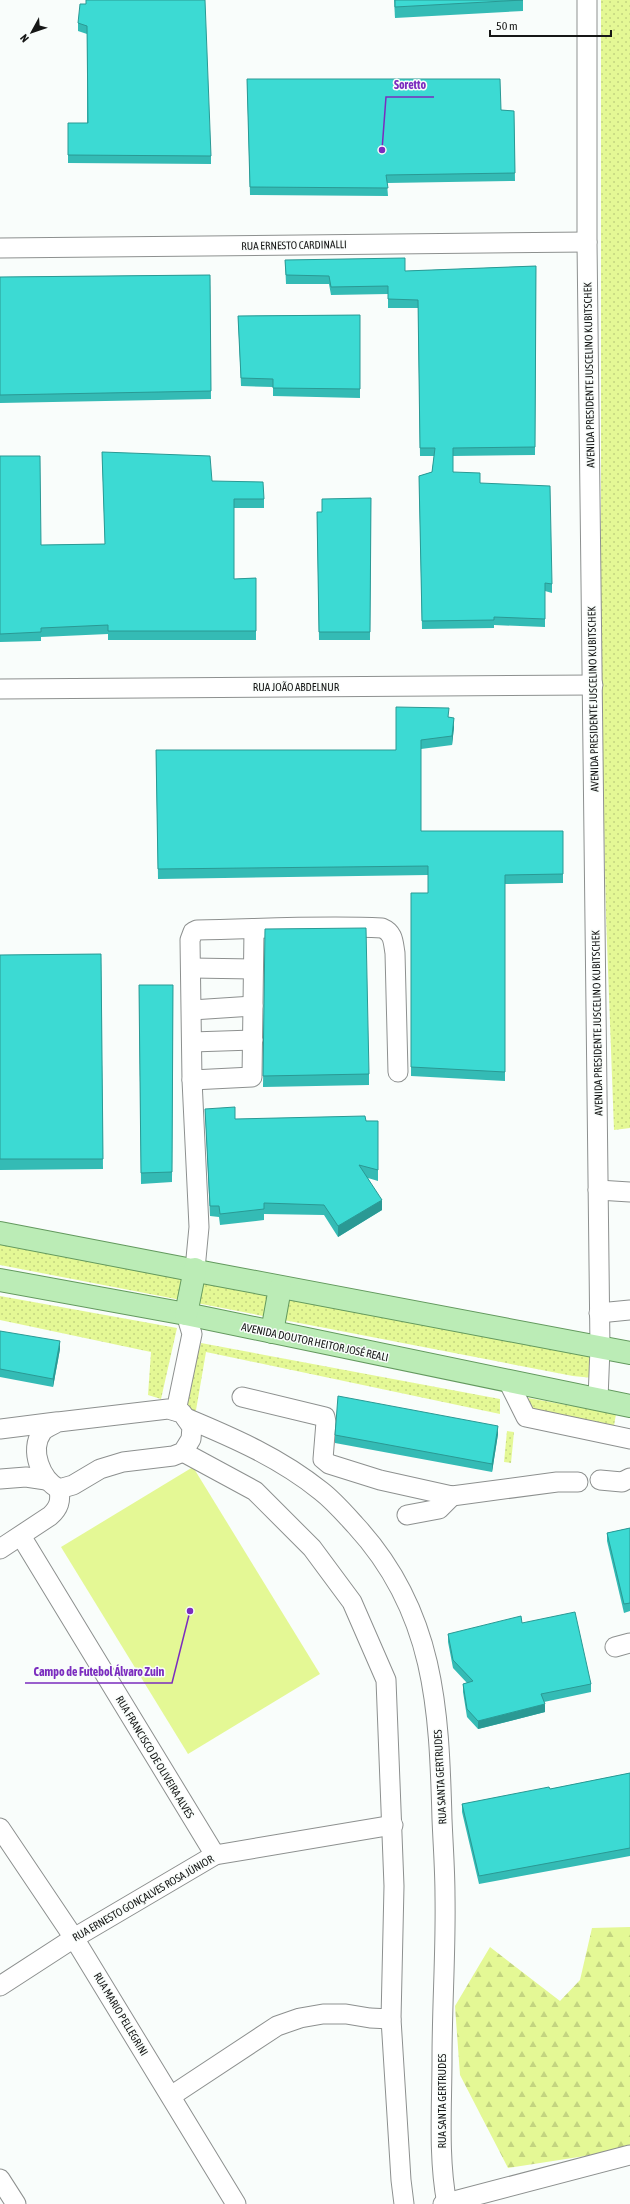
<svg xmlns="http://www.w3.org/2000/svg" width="630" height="2204" viewBox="0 0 630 2204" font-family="'Asap Condensed',sans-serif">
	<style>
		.grass { fill: #e4f895 }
		.forest { fill: url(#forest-firs) }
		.park { fill: url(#park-dots) }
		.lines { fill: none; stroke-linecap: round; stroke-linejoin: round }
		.minor-casing { stroke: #8d908f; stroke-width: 21 }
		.major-casing { stroke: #63995e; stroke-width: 24 }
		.minor { stroke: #fff; stroke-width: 19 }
		.major { stroke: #bbecb6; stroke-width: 22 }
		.wall { fill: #34bbb5 }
		.shaded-wall { fill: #2a9994 }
		.building { fill: #3cdad3; stroke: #2a9994 }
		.labels { text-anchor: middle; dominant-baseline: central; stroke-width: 3; stroke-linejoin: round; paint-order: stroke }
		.street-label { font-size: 11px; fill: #161716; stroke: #f9fdfb }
		.leader { fill: none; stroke: #7b2cbf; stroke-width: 1.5 }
		.callout-dot { fill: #7b2cbf; stroke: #f9fdfb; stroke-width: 1.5 }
		.callout-label { font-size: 12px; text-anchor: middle; font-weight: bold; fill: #7b2cbf; stroke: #f9fdfb; stroke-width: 3; stroke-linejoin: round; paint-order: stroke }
	</style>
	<defs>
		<pattern id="forest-firs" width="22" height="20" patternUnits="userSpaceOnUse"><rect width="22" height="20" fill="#e4f895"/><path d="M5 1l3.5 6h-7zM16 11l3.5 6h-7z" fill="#c3d480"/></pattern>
		<pattern id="park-dots" width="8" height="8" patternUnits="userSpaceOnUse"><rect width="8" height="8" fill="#e4f895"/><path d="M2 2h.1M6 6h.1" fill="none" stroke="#c3d480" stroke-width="1.8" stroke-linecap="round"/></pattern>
	</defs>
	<rect width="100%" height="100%" fill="#f9fdfb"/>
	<polygon class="grass" points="193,1467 320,1674 188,1754 61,1547"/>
	<polygon class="forest" points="630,1927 630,2149 508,2168 460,2075 455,2006 490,1947 560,2001 580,1980 592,1928"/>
	<g class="park">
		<polygon points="601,0 630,0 630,1128 614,1130 606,916 601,680"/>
		<polygon points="0,1242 589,1355 593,1378 573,1376 0,1265"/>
		<polygon points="0,1296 177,1328 161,1399 148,1395 151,1352 0,1320"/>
		<polygon points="201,1343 500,1399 500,1414 206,1352 195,1416 182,1408"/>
		<polygon points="523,1397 616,1414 614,1426 528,1408"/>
		<polygon points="507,1431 514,1432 511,1463 504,1462"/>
	</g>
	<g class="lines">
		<defs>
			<g id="minor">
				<polyline points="587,0 587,242 600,1348 598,1399"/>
				<polyline points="0,248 587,242"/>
				<polyline points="0,689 593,685"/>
				<polyline points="192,968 253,969"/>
				<polyline points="192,1010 253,1006"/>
				<polyline points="192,1042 253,1040"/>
				<polyline points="192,1080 252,1077 254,930"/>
				<polyline points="598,1190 630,1192"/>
				<path d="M195,1269l4,-42 -7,-147 -2,-140 3,-8 4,-2c62,-1 123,-5 185,-2 12,5 11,14 13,25l3,119"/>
				<polyline points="599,1313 630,1310"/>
				<polyline points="509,1383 526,1417 630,1439"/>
				<polyline points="242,1397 325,1417 326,1422 323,1459 329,1464 380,1480 452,1496 557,1482 578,1482"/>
				<path d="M168,1409l14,4 10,14 -1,12 -8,13 -10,4 -50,6 -23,7 -27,16 -14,4c-18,-9 -30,-39 -17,-57 3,-4 11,-7 16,-10z"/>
				<polyline points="176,1411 192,1334 186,1314"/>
				<path d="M186,1418c48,20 94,40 135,73 13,10 24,23 35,35 79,86 83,182 86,293 1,25 3,51 3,77 1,54 -3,109 -3,163 0,48 -4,98 5,145"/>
				<polyline points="0,1429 56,1422"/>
				<polyline points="183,1452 255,1491 312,1548 352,1602 386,1680 394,1886 391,2019 401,2180 404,2204"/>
				<polyline points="0,1479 26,1477 46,1480"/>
				<polyline points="600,1480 622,1482 630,1478"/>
				<polyline points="407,1515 439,1509 452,1496"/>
				<polyline points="21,1536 215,1855"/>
				<path d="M0,1549l50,-33c9,-8 11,-15 9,-27"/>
				<polyline points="615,1647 630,1643"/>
				<polyline points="0,1828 74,1938 236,2204"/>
				<polyline points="0,1986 74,1938 215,1855 393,1825"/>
				<polyline points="171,2096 277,2026 300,2018 323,2014 346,2014 370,2018 391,2019"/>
				<polyline points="0,2179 16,2204"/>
				<polyline points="443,2204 630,2155"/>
			</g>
			<g id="major">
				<path d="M0,1233c210,40 420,82 630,120"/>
				<polyline points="0,1280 186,1314 630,1406"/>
				<polyline points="186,1314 195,1269"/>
				<polyline points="272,1332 280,1288"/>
			</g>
		</defs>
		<use href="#minor" class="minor-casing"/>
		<use href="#major" class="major-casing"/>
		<use href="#minor" class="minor"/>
		<use href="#major" class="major"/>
	</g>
	<g class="wall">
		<polygon points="394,0 523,0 523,11 395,18"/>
		<polygon points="86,4 211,156 211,164 68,163 68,123 87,123 87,34 78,31 78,23"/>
		<polygon points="247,79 501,110 514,111 515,181 387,183 388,196 250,195"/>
		<polygon points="285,260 405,271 536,266 535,455 453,456 453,472 480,483 552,584 552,593 545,591 545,627 494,625 494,628 422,629 419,476 432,472 434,456 420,456 418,308 388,308 388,294 331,295 329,284 286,284"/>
		<polygon points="210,275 211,399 0,403 0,277"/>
		<polygon points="360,315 360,398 273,396 273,387 241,386 238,316"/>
		<polygon points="102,452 212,481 264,499 264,508 234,508 234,579 256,578 256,640 108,640 108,634 41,637 41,641 0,642 0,456 41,545 105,544"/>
		<polygon points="371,498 370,640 319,640 317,512 322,512"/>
		<polygon points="449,717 454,727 452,745 421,749 421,831 563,831 563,883 505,884 505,1081 411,1076 411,893 428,893 428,875 158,879 156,750 396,750"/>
		<polygon points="265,929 369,1074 369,1085 263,1087"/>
		<polygon points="101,954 103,1169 0,1170 0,955"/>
		<polygon points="139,985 173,985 172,1182 141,1184"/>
		<polygon points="205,1109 235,1119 378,1121 378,1181 368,1178 382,1210 338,1237 324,1215 264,1214 264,1220 220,1225 219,1217 210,1216"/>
		<polygon points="0,1331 60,1349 53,1387 0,1377"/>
		<polygon points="498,1434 492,1472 335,1443 335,1435"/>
		<polygon points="630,1528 630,1611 624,1613 607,1541 607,1533"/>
		<polygon points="522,1623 591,1684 591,1692 544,1702 545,1712 478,1729 467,1717 463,1692 463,1684 467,1683 453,1668 448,1642 448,1634"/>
		<polygon points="630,1773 630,1856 479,1884 462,1812 462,1804 550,1789"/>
	</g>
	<g class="shaded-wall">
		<polygon points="454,718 454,727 452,745 452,736"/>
		<polygon points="382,1200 382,1210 338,1237 338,1226"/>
		<polygon points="60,1341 60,1349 53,1387 53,1379"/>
		<polygon points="498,1426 498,1434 492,1472 492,1464"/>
		<polygon points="545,1704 545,1712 478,1729 478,1721"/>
	</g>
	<g class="building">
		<polygon points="86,0 205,0 211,156 68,155 68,123 88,123 87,26 78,23 80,4 86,4"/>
		<polygon points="395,0 523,0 395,7"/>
		<polygon points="247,79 500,79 501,110 514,111 515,173 386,175 388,188 250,187"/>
		<polygon points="405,258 405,271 536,266 535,447 453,448 453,472 480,473 480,483 550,486 552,584 545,583 545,619 494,617 494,620 422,621 419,476 432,472 435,448 420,448 418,300 388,299 388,286 331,287 329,276 286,275 285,260"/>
		<polygon points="210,275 211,391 0,395 0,277"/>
		<polygon points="360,315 360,389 273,388 273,379 241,378 238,316"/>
		<polygon points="102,452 210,456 212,481 263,482 264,499 234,499 234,579 256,578 256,631 108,631 108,625 41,628 41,632 0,634 0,456 40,456 41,545 105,544"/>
		<polygon points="371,498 370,632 319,632 317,512 322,512 322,499"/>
		<polygon points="396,707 449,708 448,717 454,718 452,736 421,740 421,831 563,831 563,874 505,875 505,1072 411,1067 411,893 428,893 428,866 158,869 156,750 396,750"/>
		<polygon points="366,928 369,1074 263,1076 265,929"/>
		<polygon points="101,954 103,1159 0,1159 0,955"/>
		<polygon points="139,985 173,985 172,1172 141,1173"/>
		<polygon points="235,1107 235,1119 365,1116 366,1121 378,1121 378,1170 359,1165 382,1200 338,1226 324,1205 264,1203 264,1209 220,1214 219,1206 210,1206 205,1109"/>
		<polygon points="0,1331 60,1341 53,1379 0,1369"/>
		<polygon points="338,1396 498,1426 492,1464 335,1435"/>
		<polygon points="630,1528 630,1603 624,1604 607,1533"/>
		<polygon points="575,1612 591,1684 541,1694 545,1704 478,1721 467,1709 463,1684 473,1681 453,1660 448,1634 521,1616 522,1623"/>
		<polygon points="630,1773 630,1848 479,1876 462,1804 549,1787 550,1789"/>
	</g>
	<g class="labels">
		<g class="street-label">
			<text transform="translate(294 245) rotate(-1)">RUA ERNESTO CARDINALLI</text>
			<text transform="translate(589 375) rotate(-91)">AVENIDA PRESIDENTE JUSCELINO KUBITSCHEK</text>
			<text x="296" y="687">RUA JOÃO ABDELNUR</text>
			<text transform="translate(593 699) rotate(-91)">AVENIDA PRESIDENTE JUSCELINO KUBITSCHEK</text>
			<text transform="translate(597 1023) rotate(-91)">AVENIDA PRESIDENTE JUSCELINO KUBITSCHEK</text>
			<text transform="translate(315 1342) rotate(12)">AVENIDA DOUTOR HEITOR JOSÉ REALI</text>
			<text transform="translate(155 1757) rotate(59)">RUA FRANCISCO DE OLIVEIRA ALVES</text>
			<text transform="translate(440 1777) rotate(-93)">RUA SANTA GERTRUDES</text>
			<text transform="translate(143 1898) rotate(-30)">RUA ERNESTO GONÇALVES ROSA JÚNIOR</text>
			<text transform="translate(121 2014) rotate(59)">RUA MARIO PELLEGRINI</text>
			<text transform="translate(442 2101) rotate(-90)">RUA SANTA GERTRUDES</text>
		</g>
	</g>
	<path class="leader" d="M382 150L386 97H434M190 1611L172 1683H25"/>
	<g class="callout-dot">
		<circle cx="382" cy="150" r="4"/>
		<circle cx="190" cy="1611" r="4"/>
	</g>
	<g class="callout-label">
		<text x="410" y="89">Soretto</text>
		<text x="99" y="1676">Campo de Futebol Álvaro Zuin</text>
	</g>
	<g transform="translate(32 32) rotate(230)" stroke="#f9fdfb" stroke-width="3" paint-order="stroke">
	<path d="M0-3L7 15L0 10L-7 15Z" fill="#161716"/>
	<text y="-6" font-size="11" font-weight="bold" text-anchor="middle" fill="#161716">N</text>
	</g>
	<path d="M490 30v6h121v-6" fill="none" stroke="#161716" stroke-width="2"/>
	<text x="496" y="30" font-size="12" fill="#161716" stroke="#f9fdfb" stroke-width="3" paint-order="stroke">50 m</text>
</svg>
